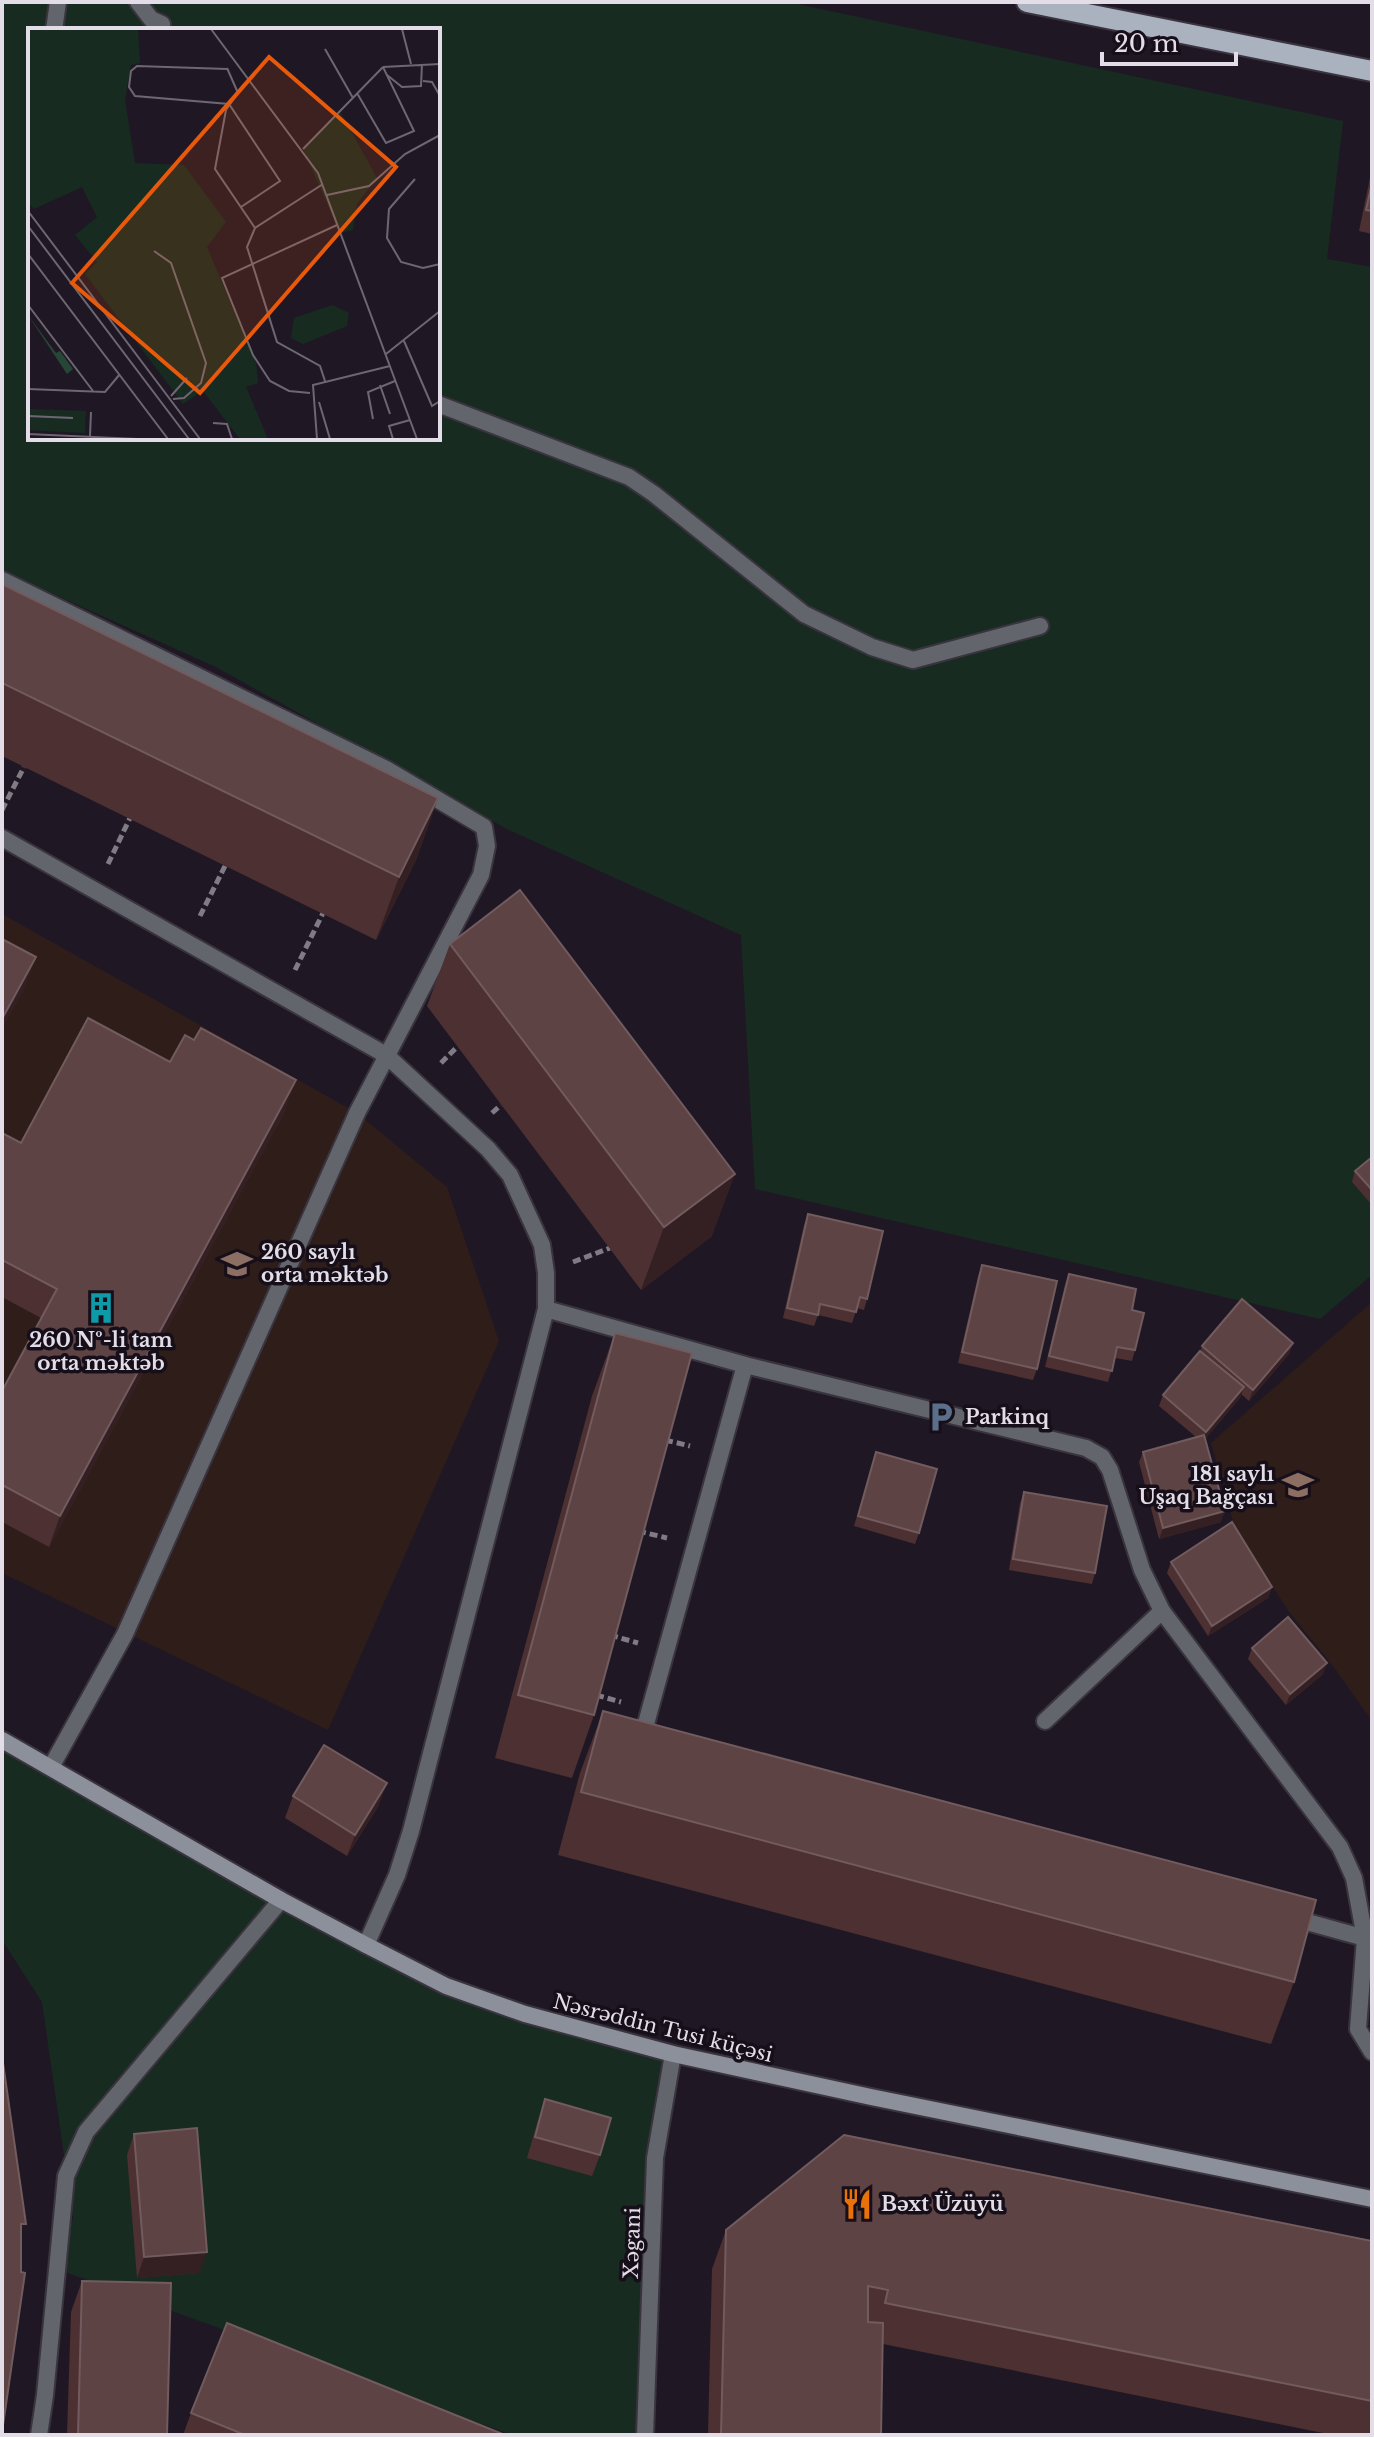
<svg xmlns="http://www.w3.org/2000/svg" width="1374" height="2437" viewBox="0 0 1374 2437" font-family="'Libre Baskerville',serif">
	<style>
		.education { fill: #2f1d1a }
		.green { fill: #182b21; fill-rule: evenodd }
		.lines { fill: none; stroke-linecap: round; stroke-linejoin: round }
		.service-casing { stroke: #3a343f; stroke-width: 20 }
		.minor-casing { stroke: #3a343f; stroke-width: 20 }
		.secondary-casing { stroke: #3a343f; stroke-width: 20 }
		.primary-casing { stroke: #3a343f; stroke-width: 24 }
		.path { stroke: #817b86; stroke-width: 5; stroke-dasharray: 8 4; stroke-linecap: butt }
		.service { stroke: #62666c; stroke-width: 16 }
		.minor { stroke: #62666c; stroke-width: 16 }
		.secondary { stroke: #8b909b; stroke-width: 16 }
		.primary { stroke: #aab2c0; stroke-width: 20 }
		.wall { fill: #4d3031 }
		.shaded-wall { fill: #341f23 }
		.building { fill: #5d4344; stroke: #725b5e; stroke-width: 2 }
		.labels { text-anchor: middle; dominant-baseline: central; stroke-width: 7; stroke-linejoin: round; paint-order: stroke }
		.poi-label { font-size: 20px; font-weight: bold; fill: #e2dde6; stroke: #160f1a; text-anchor: start }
		.street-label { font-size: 20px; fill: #e2dde6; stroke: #160f1a }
		.inset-road { fill: none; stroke: #6d6772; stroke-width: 2 }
		.view { fill: #e8590c; fill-opacity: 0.15; stroke: #e8590c; stroke-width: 4 }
		.inset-edge { fill: none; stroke: #e2dde6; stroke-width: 4 }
	</style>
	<rect width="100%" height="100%" fill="#1f1824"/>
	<g class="education">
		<polygon points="2,914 357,1113 447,1187 499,1341 328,1730 2,1573"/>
		<polygon points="1372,1302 1372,1721 1333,1666 1289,1612 1235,1528 1211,1443"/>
	</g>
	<g class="green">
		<path d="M2,2h786l555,119 -16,138 45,8v1008l-52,44 -565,-130 -14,-254 -234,-106 -291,-162 -214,-96zM30,30h408v408h-408z"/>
		<polygon points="2,1740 472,1995 673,2054 655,2158 645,2435 512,2435 57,2269 73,2218 42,2002 2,1940"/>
	</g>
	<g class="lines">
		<defs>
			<g id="service">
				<polyline points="138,2 151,19 162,24"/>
				<polyline points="54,30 58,2"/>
				<polyline points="438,404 629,477 654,494 804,614 872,647 913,660 1040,626"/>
				<polyline points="2,580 386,769 484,827 487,846 481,875 357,1113 125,1634 51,1767"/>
				<polyline points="2,838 386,1055 488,1149 510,1175 542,1245 546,1273 546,1309 411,1831 397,1875 366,1945"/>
				<polyline points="546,1309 745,1365 1086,1448 1102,1457 1110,1470 1142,1570 1162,1611 1340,1847 1354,1878 1365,1938 1358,2029 1372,2052"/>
				<polyline points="1045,1721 1162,1611"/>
				<polyline points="646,1739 642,1738 745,1365"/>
				<polyline points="1289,1917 1365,1938 1372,1937"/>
				<polyline points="39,2435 45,2395 66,2176 86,2132 281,1900"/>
			</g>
			<polyline id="minor" points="645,2435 655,2158 673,2054"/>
			<polyline id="secondary" points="2,1740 281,1900 366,1945 446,1986 525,2014 673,2054 871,2097 1372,2199"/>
			<polyline id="primary" points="1027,2 1372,71"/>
		</defs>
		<use href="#service" class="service-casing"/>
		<use href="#minor" class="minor-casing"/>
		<use href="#secondary" class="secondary-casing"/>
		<use href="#primary" class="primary-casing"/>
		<g class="path">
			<polyline points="2,810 24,767"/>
			<polyline points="108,864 130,818"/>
			<polyline points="200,916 225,866"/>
			<polyline points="295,970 323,913"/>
			<polyline points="441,1063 457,1047"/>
			<polyline points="492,1113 501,1105"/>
			<polyline points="573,1262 610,1248"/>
			<polyline points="665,1440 690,1446"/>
			<polyline points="638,1531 667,1538"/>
			<polyline points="610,1635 638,1643"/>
			<polyline points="596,1695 621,1702"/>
		</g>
		<use href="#service" class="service"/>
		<use href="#minor" class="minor"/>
		<use href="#secondary" class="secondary"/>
		<use href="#primary" class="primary"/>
	</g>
	<g class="wall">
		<polygon points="1372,168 1372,234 1359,231"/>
		<polygon points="2,584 438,798 416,860 376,940 2,756"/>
		<polygon points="450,944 712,1236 641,1290 427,1006"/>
		<polygon points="170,1062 285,1111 49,1547 2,1522 2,1391 41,1318 2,1297 2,1133 21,1143"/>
		<polygon points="1372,1157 1372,1205 1352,1182 1355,1171"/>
		<polygon points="808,1214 867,1299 864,1310 857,1308 852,1323 818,1315 814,1326 783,1318 804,1225"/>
		<polygon points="982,1265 1037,1369 1033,1380 958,1363 978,1276"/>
		<polygon points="1069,1274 1132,1310 1135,1350 1132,1361 1115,1358 1108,1382 1045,1367 1065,1285"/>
		<polygon points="615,1333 594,1715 572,1778 495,1758 592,1396"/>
		<polygon points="1293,1343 1289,1354 1249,1401 1241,1394 1240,1398 1205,1439 1221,1522 1159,1539 1139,1462 1143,1452 1196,1437 1159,1406 1163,1395 1200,1352 1202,1346"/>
		<polygon points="876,1452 919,1533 915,1544 854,1526"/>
		<polygon points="1024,1492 1095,1573 1092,1584 1009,1570 1020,1503"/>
		<polygon points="1171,1562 1272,1587 1268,1598 1208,1636 1167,1573"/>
		<polygon points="1252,1648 1323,1674 1286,1705 1248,1659"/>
		<polygon points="603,1711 1294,1982 1271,2044 558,1855 580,1773"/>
		<polygon points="293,1796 379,1805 347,1856 285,1818"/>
		<polygon points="545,2099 600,2155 592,2176 527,2158 538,2120"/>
		<polygon points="134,2134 199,2273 137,2278 127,2155"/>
		<polygon points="726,2230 1372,2241 1372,2435 1333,2435 883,2344 881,2435 708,2435 712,2269"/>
		<polygon points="82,2281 167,2435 67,2435 71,2312"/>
		<polygon points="191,2413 505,2435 183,2435"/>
	</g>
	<g class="shaded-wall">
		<polygon points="438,798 416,860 376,940 399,877"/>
		<polygon points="36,957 25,988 2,1030 2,1019"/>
		<polygon points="296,1080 285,1111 49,1547 60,1516"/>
		<polygon points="735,1174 712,1236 641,1290 664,1227"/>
		<polygon points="1293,1343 1289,1354 1249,1401 1253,1390"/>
		<polygon points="1244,1387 1240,1398 1202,1443 1206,1432"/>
		<polygon points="1225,1511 1221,1522 1159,1539 1163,1528"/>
		<polygon points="1272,1587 1268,1598 1208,1636 1212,1626"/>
		<polygon points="1327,1663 1323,1674 1286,1705 1290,1694"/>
		<polygon points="387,1783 379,1805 347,1856 355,1835"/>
		<polygon points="207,2252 199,2273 137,2278 144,2257"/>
	</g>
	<g class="building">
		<polygon points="1372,183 1372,211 1366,210"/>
		<polygon points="2,584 438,798 399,877 2,683"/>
		<polygon points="520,890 735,1174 664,1227 450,944"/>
		<polygon points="2,939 36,957 2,1019"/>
		<polygon points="88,1018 170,1062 185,1035 194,1040 201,1028 296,1080 60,1516 2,1485 2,1391 57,1289 2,1260 2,1133 21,1143"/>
		<polygon points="1372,1157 1372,1190 1355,1171"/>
		<polygon points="808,1214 883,1231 867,1299 860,1297 856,1312 820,1304 818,1315 787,1308"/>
		<polygon points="982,1265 1057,1281 1037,1369 962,1352"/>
		<polygon points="1069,1274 1136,1289 1132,1310 1144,1313 1135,1350 1117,1347 1112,1371 1049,1356"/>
		<polygon points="1242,1299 1293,1343 1253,1390 1202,1346"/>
		<polygon points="615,1333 692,1353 594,1715 518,1695"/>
		<polygon points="1200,1351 1244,1387 1206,1432 1163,1395"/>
		<polygon points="1204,1435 1225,1511 1163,1528 1143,1452"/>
		<polygon points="876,1452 937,1469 919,1533 858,1516"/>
		<polygon points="1024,1492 1107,1506 1095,1573 1013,1559"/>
		<polygon points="1232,1522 1272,1587 1212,1626 1171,1562"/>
		<polygon points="1288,1617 1327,1663 1290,1694 1252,1648"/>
		<polygon points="603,1711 1316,1900 1294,1982 581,1792"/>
		<polygon points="324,1745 387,1783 355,1835 293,1796"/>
		<polygon points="2,2056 26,2224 21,2224 21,2272 25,2273 2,2432"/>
		<polygon points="545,2099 611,2118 600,2155 535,2137"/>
		<polygon points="197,2128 207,2252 144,2257 134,2134"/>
		<polygon points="844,2135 1372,2241 1372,2401 885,2303 888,2290 868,2286 868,2322 883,2323 881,2435 721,2435 726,2230"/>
		<polygon points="82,2281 171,2283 167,2435 78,2435"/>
		<polygon points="227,2323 505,2435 245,2435 191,2413"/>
	</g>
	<defs>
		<symbol id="school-bare" viewBox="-9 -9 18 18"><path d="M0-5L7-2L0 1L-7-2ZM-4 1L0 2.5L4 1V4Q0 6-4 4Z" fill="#8d6e63" stroke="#160f1a" stroke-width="2.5" paint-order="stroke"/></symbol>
		<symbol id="building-bare" viewBox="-9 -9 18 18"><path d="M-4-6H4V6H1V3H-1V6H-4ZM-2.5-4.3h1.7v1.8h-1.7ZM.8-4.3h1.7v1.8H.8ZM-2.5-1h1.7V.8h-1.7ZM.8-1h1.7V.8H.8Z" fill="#0f9aa8" stroke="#160f1a" stroke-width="2.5" paint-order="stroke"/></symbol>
		<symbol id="parking-bare" viewBox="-9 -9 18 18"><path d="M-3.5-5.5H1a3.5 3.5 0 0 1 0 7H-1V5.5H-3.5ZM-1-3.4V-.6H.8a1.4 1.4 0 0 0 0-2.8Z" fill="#5c6f8a" stroke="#160f1a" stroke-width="2.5" paint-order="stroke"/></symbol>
		<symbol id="restaurant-bare" viewBox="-9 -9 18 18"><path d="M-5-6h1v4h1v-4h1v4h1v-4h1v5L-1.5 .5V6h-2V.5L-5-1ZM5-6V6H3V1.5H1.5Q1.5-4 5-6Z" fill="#e8710a" stroke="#160f1a" stroke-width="2.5" paint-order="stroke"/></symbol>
	</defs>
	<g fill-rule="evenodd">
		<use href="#school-bare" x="215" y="1242" width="44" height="44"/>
		<use href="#building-bare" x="79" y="1286" width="44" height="44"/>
		<use href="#parking-bare" x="919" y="1395" width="44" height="44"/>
		<use href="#school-bare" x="1276" y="1463" width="44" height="44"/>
		<use href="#restaurant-bare" x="835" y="2182" width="44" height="44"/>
	</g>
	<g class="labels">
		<g class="poi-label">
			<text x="261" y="1252">260 saylı<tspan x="261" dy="23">orta məktəb</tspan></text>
			<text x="101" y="1340" text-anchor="middle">260 №-li tam<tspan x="101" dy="23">orta məktəb</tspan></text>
			<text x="965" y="1417">Parkinq</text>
			<text x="1274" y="1474" text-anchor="end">181 saylı<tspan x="1274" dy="23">Uşaq Bağçası</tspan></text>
			<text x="881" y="2204">Bəxt Üzüyü</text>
		</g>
		<g class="street-label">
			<text transform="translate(663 2028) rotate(14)">Nəsrəddin Tusi küçəsi</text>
			<text transform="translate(632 2243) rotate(-88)">Xəgani</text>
		</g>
	</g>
	<g transform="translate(28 28)">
		<rect width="412" height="412" fill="#1f1824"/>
		<path d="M0,1h110l2,34 -9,2 -6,35 10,63 49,2 42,57 -19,25 49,116 2,20 -12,4 22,52h-28l-37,-48 -20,13 -98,-130 12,-12 -22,-27 22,-18 -15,-30 -48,22 -6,-7zM312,83l37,67 -20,26 -4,26 -13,3 -37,-84zM304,277l17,8 -2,13 -44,18 -12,-6 3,-20zM1,381l57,2 -1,22 -57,-3z" fill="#182b21"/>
		<path d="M0,287l28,38 4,-2 13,18 -6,5z" fill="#264737"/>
		<path class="inset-road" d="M183,1l107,144 99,266M374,1l9,35M297,21l28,49M355,39l57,-3M199,40l11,25 -12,17 -11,59 40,59M199,41l-90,-3 -6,5 -2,16 6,9 94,8 51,77 -39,26M359,47l15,12 19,-1 1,-22M395,53l9,1 8,14M329,65l29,50 28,-12 -31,-64M275,121l80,-82M387,151l-26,30 -2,29 14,24 22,6 17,-4M295,156l-68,44 -8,19 30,95 43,24 5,15M299,167l42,-9 36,-32 35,-19M0,183l172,228M0,198l161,213M126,223l17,12 35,100 -5,20 -17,15 -11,1M0,226l140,185M0,277l65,86M376,313l28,65 8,-5M358,326l54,-43M352,357l10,29M0,361l77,3 15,-18M282,365l-21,-2 -19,-10 -17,-26 -31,-77 115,-53M143,368l16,-18M291,374l11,37M0,388l45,2M345,391l-5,-27 27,-11M185,395l14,1 5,15M0,406l109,5M62,408l1,-24M289,411l-4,-54 77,-19M365,411l-4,-13 21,-6"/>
		<path class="view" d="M241,29l127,110 -196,226 -128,-110z"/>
		<rect width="412" height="412" class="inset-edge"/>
	</g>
	<rect width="1374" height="2437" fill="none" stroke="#e2dde6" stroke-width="8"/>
	<path d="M1102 52v12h134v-12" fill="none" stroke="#e2dde6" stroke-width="4"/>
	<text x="1114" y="52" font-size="24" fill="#e2dde6" stroke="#160f1a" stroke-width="6" paint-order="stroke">20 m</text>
</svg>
